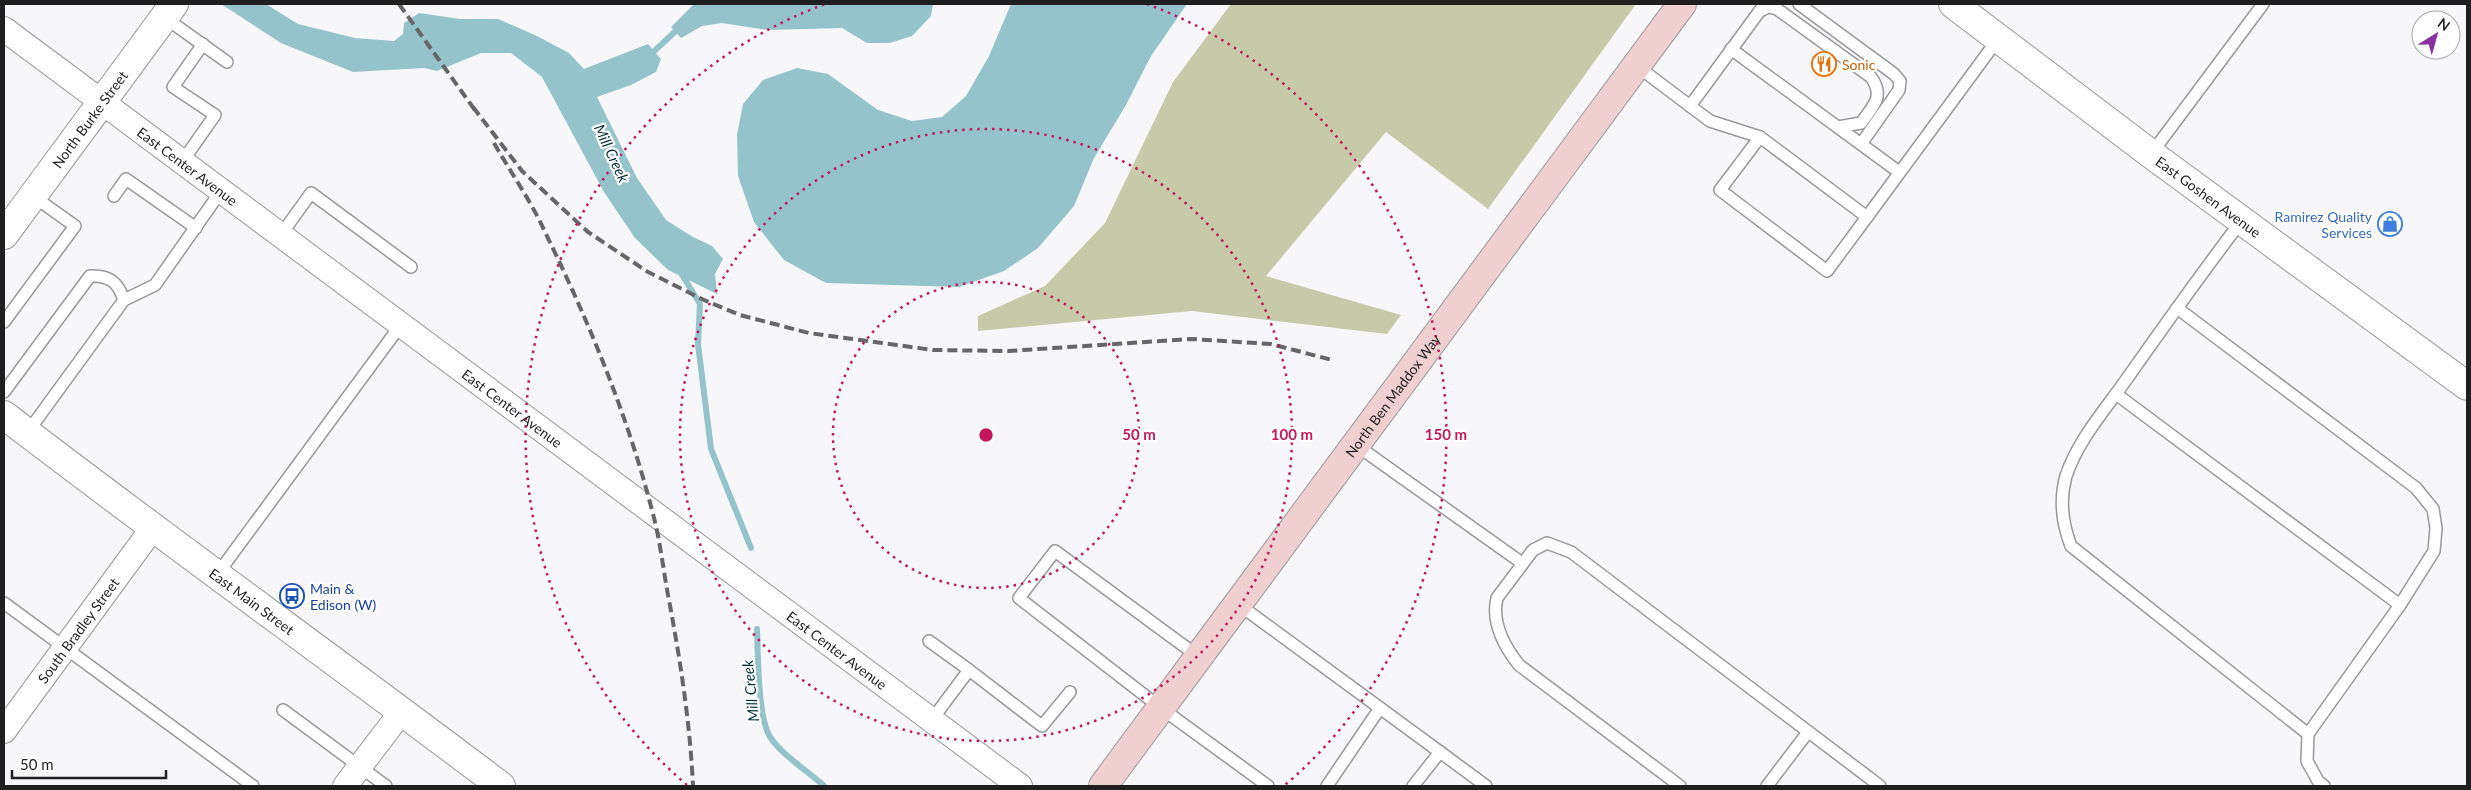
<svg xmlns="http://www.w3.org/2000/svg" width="2471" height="790" viewBox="0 0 2471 790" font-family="Lato,sans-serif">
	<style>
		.green { fill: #c7caa8 }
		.water { fill: #94c3cc }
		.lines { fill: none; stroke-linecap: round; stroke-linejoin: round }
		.stream { stroke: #94c3cc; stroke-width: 6 }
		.service-casing { stroke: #98989b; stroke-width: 14 }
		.minor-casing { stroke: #98989b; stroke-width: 26 }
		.tertiary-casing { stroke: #98989b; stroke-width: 30 }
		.secondary-casing { stroke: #98989b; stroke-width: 30 }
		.service { stroke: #fff; stroke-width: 11 }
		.minor { stroke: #fff; stroke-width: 24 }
		.tertiary { stroke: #fff; stroke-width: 28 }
		.secondary { stroke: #f0cfd1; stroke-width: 28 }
		.rail { stroke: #666667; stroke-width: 4; stroke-dasharray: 10 5; stroke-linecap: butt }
		.ring { fill: none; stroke: #c2185b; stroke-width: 2.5; stroke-dasharray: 2.5 5 }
		.labels { text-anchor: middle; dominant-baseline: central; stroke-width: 4.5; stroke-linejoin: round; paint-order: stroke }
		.food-label { font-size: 14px; fill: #c56008; stroke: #fff; text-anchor: start }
		.street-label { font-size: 14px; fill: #1f1f20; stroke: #fff }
		.shop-label { font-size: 14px; fill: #366cbe; stroke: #fff; text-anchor: end }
		.transit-label { font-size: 14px; fill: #164399; stroke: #fff; text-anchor: start }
		.water-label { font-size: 15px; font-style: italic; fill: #04333a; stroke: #fff }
		.centre { fill: #c2185b; stroke: #fff; stroke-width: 2.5 }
		.ring-label { font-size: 15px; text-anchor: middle; font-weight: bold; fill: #c2185b; stroke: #fff; stroke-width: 4.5; stroke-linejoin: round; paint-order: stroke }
	</style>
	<rect width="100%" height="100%" fill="#f7f7fa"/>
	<polygon class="green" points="1231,4 1636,4 1488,209 1386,132 1266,276 1401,315 1387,334 1192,311 978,331 978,316 1045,286 1105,223 1173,82"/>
	<g class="water">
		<polygon points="221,4 266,4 298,24 355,38 394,41 403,34 404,23 419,13 460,19 498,19 537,36 569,53 584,69 648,44 661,59 656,72 631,85 597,97 637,178 666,220 693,237 712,246 723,259 715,274 717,294 668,270 635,238 604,192 542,77 511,53 481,53 437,71 424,68 353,72 281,43"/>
		<polygon points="694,4 933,4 931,16 912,36 890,43 867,43 842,28 768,30 722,23 702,26 681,38 671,27"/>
		<polygon points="1011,4 1187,4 1151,56 1126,105 1094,158 1074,206 1038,248 1004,271 959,287 826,283 784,260 754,222 738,176 737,135 743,104 763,80 797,68 828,74 878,110 912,121 942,117 966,96 989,56"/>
	</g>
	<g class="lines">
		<g class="stream">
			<polyline points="649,56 680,27"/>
			<polyline points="681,273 700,304 698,344 711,449 751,548"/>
			<path d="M757,629c1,26 1,82 11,104 8,18 41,39 56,53"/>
		</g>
		<defs>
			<g id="service">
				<polyline points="1799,4 1894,74 1900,81 1899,90 1861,144"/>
				<path d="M1760,11l8,-4 9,2 94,68c14,20 2,29 -10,46l-23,4"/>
				<polyline points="164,17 227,62"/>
				<polyline points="1731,49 1899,172"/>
				<polyline points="1637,66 1710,121 1760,137 1867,217 1998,39"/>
				<polyline points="1690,106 1764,5"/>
				<polyline points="1760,137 1720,190 1827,271 1867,217"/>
				<polyline points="2151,154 2263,4"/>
				<polyline points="182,162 215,115 173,87 203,44"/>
				<polyline points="114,196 126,179 196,228"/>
				<path d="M2242,220c-40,53 -78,106 -116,160 -21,30 -48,60 -60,96 -7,25 -4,47 5,70l237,188"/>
				<polyline points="280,236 311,193 411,267"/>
				<polyline points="124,300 155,285 221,191"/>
				<polyline points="2177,308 2416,488 2433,509 2436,528 2434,551 2400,605 2308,734 2307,761 2318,781 2324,786"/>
				<polyline points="4,322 75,226 33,196"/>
				<path d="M4,392l86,-116c19,-1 28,6 34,24l-97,133"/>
				<polyline points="2116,394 2400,605"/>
				<polyline points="1356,445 1522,563"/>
				<polyline points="216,576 400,326"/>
				<polyline points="4,603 253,786"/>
				<polyline points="1238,604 1380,708 1327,786"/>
				<polyline points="929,641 969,670"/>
				<polyline points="1199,657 1055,551 1019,598 1161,708 1268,786"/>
				<polyline points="1380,708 1440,752 1413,786"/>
				<polyline points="283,710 386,786"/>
				<polyline points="931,721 969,670 1042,726 1070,692"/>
				<polyline points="1440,752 1486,786"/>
				<path d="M1680,786l-161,-121c-15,-19 -28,-42 -22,-67l36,-48 14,-7 24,9 309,234"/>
				<polyline points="1767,786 1808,732"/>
			</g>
			<g id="minor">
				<path id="s1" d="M4,29l1016,757"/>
				<path id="s2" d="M4,731l148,-202"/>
				<polyline points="345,786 402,711"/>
			</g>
			<g id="tertiary">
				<path id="s3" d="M1953,4l198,150 316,232"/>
				<path id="s4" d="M4,235l170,-231"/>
				<path id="s5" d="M4,415c164,126 332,246 497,371"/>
			</g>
			<g id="secondary">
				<path id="s6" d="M1103,786l579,-782"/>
			</g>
		</defs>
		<use href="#service" class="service-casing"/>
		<use href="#minor" class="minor-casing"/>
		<use href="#tertiary" class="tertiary-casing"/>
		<use href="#secondary" class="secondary-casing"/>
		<use href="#service" class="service"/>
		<use href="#minor" class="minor"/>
		<use href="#tertiary" class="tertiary"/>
		<use href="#secondary" class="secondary"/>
		<g class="rail">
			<polyline points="399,4 477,113"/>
			<polyline points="473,107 522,171 588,232 648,272 704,300 740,315 809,333 933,350 1008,351 1191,339 1271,344 1332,360"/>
			<path d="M494,143c17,30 37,58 51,89 44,90 83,184 108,282 7,26 10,54 15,81 12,63 22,127 25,191"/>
		</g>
	</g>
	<g class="ring">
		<circle cx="986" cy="435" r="153"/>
		<circle cx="986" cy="435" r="306"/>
		<path d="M687 785A460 460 0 0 1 825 4M1147 4A460 460 0 0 1 1285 785"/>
	</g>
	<defs>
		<symbol id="restaurant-ring" viewBox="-11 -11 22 22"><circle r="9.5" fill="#fff" stroke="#e8710a" stroke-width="1.5"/><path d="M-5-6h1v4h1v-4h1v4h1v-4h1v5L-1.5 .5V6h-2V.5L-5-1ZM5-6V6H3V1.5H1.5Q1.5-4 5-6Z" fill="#e8710a"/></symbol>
		<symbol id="shop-ring" viewBox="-11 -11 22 22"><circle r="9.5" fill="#fff" stroke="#3f7fe0" stroke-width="1.5"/><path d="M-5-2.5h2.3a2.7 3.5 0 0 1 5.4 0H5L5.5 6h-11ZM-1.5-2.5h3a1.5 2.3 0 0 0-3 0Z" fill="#3f7fe0"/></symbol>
		<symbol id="bus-ring" viewBox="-11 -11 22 22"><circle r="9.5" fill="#fff" stroke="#1a4fb4" stroke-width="1.5"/><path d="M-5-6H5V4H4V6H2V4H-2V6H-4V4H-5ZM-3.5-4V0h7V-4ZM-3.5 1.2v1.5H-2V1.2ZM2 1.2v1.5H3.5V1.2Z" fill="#1a4fb4"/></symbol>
	</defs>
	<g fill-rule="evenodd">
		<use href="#restaurant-ring" x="1810" y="50" width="28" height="28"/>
		<use href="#shop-ring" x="2376" y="210" width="28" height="28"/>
		<use href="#bus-ring" x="278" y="582" width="28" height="28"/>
	</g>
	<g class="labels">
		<g class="food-label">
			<text x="1842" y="64">Sonic</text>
		</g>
		<g class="street-label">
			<text stroke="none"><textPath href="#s4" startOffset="144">North Burke Street</textPath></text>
			<text stroke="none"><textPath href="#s1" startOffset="229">East Center Avenue</textPath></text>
			<text stroke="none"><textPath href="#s3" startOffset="320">East Goshen Avenue</textPath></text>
			<text stroke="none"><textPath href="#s6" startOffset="486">North Ben Maddox Way</textPath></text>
			<text stroke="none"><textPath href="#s1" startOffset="634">East Center Avenue</textPath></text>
			<text stroke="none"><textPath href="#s5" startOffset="310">East Main Street</textPath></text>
			<text stroke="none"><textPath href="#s2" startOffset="125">South Bradley Street</textPath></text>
			<text stroke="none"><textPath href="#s1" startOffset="1039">East Center Avenue</textPath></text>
		</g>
		<g class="shop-label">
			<text x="2372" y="216">Ramirez Quality<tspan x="2372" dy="16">Services</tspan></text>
		</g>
		<g class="transit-label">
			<text x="310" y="588">Main &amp;<tspan x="310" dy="16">Edison (W)</tspan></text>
		</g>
		<g class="water-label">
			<text transform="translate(612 153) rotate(65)">Mill Creek</text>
			<text transform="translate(750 691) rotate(-96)">Mill Creek</text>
		</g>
	</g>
	<circle cx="986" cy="435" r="8" class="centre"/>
	<g class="ring-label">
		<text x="1139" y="440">50 m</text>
		<text x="1292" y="440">100 m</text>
		<text x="1446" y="440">150 m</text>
	</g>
	<rect width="2471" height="790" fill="none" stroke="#1f1f20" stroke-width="10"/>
	<g transform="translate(2436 35) rotate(37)"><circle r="24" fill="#ffffff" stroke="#a5a5a6"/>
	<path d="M0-4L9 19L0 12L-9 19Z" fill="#88329f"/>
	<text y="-8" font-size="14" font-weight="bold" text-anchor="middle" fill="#1f1f20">N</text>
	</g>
	<path d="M12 770v8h154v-8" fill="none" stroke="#1f1f20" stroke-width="2.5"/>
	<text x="20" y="770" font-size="15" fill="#1f1f20" stroke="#ffffff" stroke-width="4" paint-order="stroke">50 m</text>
</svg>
